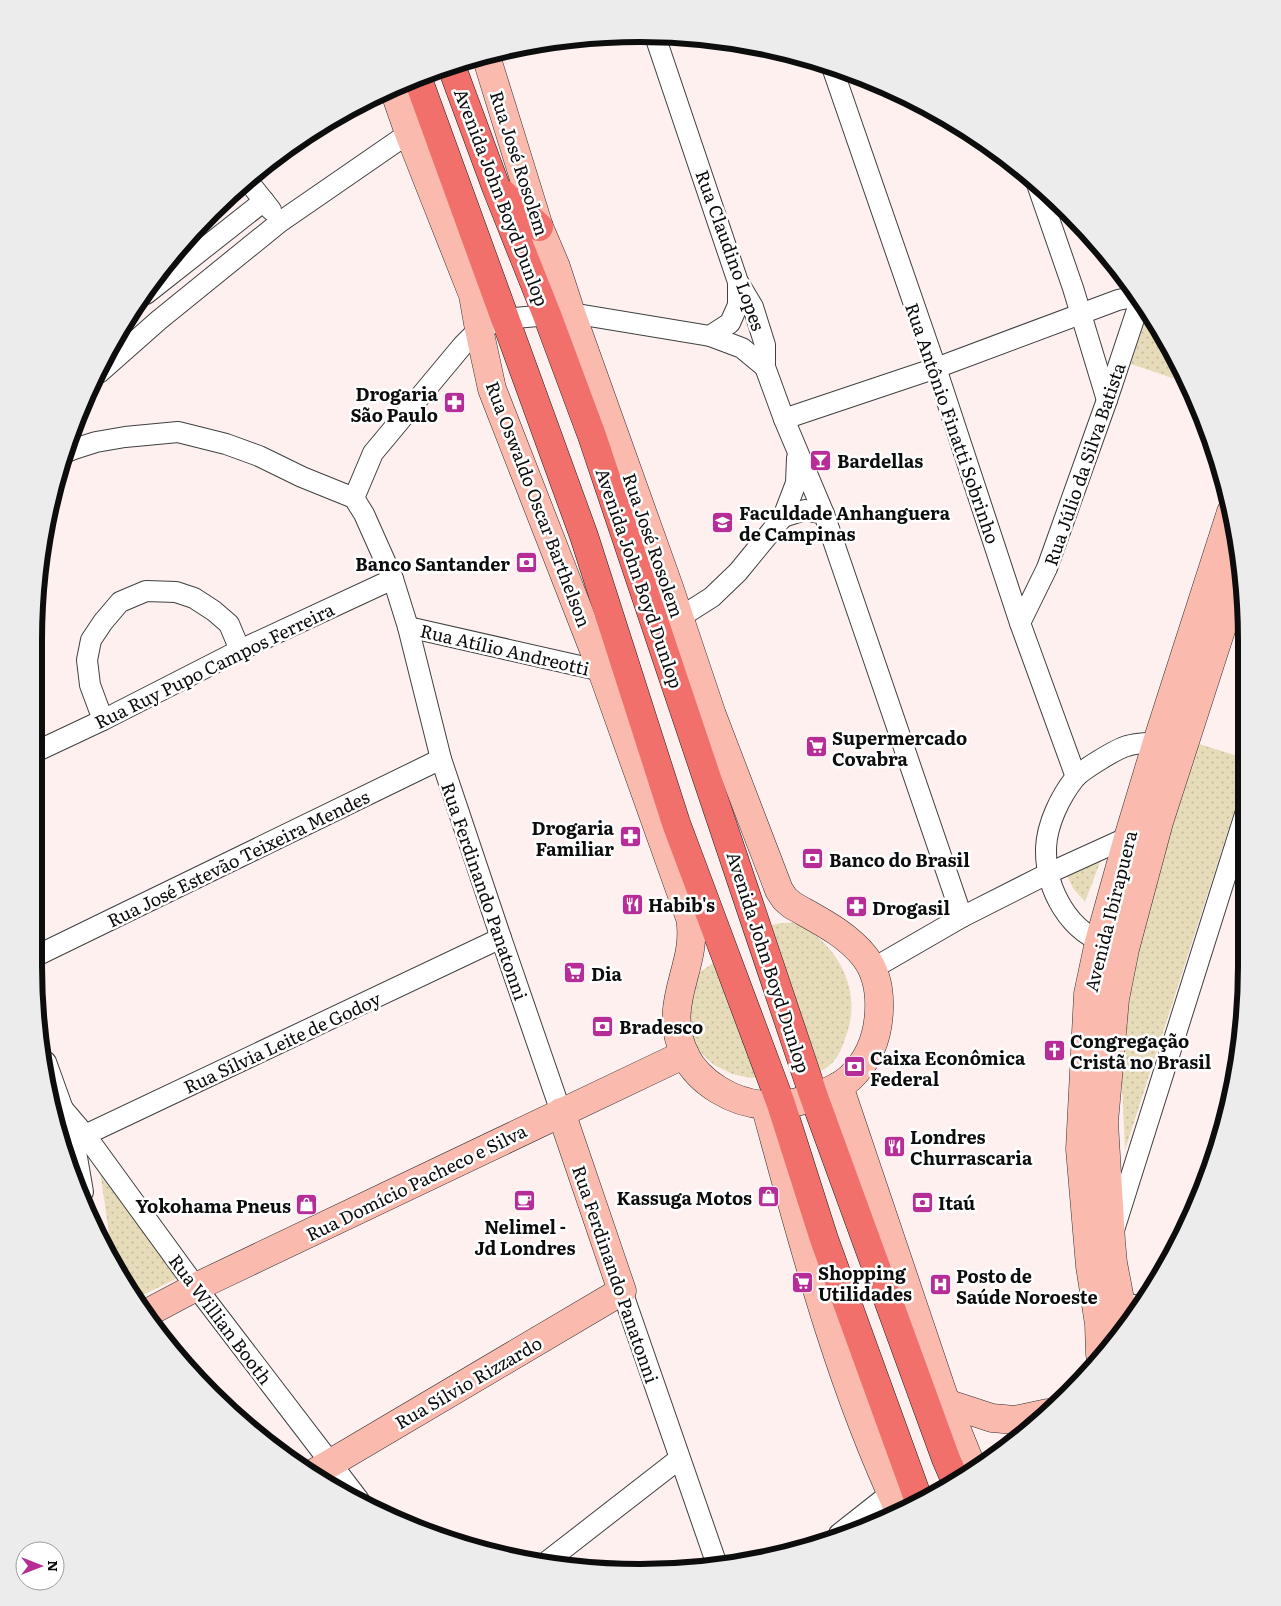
<svg xmlns="http://www.w3.org/2000/svg" width="1281" height="1606" viewBox="0 0 1281 1606" font-family="Literata,serif">
	<style>
		.grass { fill: url(#grass-dots) }
		.lines { fill: none; stroke-linecap: round; stroke-linejoin: round }
		.street-casing { stroke: #404040; stroke-width: 22 }
		.secondary-casing { stroke: #2f2f2f; stroke-width: 29 }
		.primary-casing { stroke: #1e1e1e; stroke-width: 29 }
		.street { stroke: #fff; stroke-width: 20 }
		.secondary { stroke: #fabaae; stroke-width: 28 }
		.primary { stroke: #f1706c; stroke-width: 28 }
		.labels { text-anchor: middle; dominant-baseline: central; stroke-width: 5; stroke-linejoin: round; paint-order: stroke }
		.street-label { font-size: 18px; fill: #0d0d0d; stroke: #fff }
		.poi-label { font-size: 18px; font-weight: bold; fill: #0d0d0d; stroke: #fff; text-anchor: start }
		.rim { fill: none; stroke: #0d0d0d; stroke-width: 6 }
	</style>
	<defs>
		<pattern id="grass-dots" width="8" height="8" patternUnits="userSpaceOnUse" patternTransform="scale(1.25)"><rect width="8" height="8" fill="#e7dcba"/><path d="M2 2h.1M6 6h.1" fill="none" stroke="#c5bc9f" stroke-width="1.8" stroke-linecap="round"/></pattern>
	</defs>
	<rect width="100%" height="100%" fill="#fef0ef"/>
	<g class="grass">
		<polygon points="1150,315 1166,337 1184,382 1131,364 1146,317"/>
		<polygon points="1190,741 1247,759 1247,772 1125,1150 1119,1020"/>
		<polygon points="1105,849 1085,902 1073,888 1065,871"/>
		<path d="M781,923c5,0 11,-1 15,0 9,3 19,12 26,18 26,25 37,61 24,95 -3,9 -6,18 -12,25 -5,6 -15,11 -22,16l-52,-149z"/>
		<polygon points="719,959 763,1077 751,1078 732,1074 714,1065 701,1053 693,1039 687,1022 690,987 700,972"/>
		<polygon points="99,1165 180,1277 137,1298 114,1267"/>
	</g>
	<g class="lines">
		<defs>
			<g id="street">
				<polyline points="655,36 738,282 753,307 765,345 765,367 784,419 824,514 962,917"/>
				<polyline points="832,67 936,368 1020,623 1076,777"/>
				<polyline points="248,181 271,210"/>
				<polyline points="1037,184 1073,288 1107,400"/>
				<polyline points="146,294 264,201"/>
				<polyline points="710,336 730,323 738,305 738,282"/>
				<polyline points="99,373 159,320 280,222 409,133"/>
				<polyline points="784,419 936,368 1118,300 1137,296"/>
				<polyline points="64,453 74,449 96,442 125,437 178,432 226,444 259,456 302,477 354,498 364,514 393,579 408,627 441,759 501,938 561,1112"/>
				<polyline points="354,498 373,453 463,345 479,329 504,319 571,313 710,336 742,348 765,367"/>
				<polyline points="783,517 805,510 824,514"/>
				<polyline points="679,618 712,597 738,572 783,517 796,483 797,458"/>
				<polyline points="1020,623 1047,568 1107,400 1140,301"/>
				<polyline points="408,627 602,671"/>
				<polyline points="103,720 90,685 87,660 91,640 103,622 120,602 146,591 176,592 194,598 214,611 229,624 240,650"/>
				<polyline points="35,752 103,720 240,650 393,579"/>
				<path d="M1111,945c-42,-11 -66,-56 -65,-97 1,-24 14,-51 29,-70 7,-8 41,-29 52,-32 9,-3 20,-3 30,-4"/>
				<polyline points="34,957 441,759"/>
				<polyline points="872,969 962,917 1049,873 1137,833"/>
				<polyline points="46,1062 74,1140 83,1192"/>
				<polyline points="63,1109 86,1136 196,1287 359,1500"/>
				<polyline points="64,1145 501,938"/>
				<polyline points="1114,1230 1247,808"/>
				<polyline points="622,1291 716,1562"/>
				<polyline points="1109,1299 1141,1307"/>
				<polyline points="839,1534 891,1493"/>
				<polyline points="549,1560 679,1459"/>
			</g>
			<g id="secondary">
				<path d="M394,90l15,43 64,162 6,34 13,60 110,282 88,247c9,49 -30,84 -5,137 14,28 48,48 80,50 17,1 36,-3 52,-9 11,-4 23,-9 33,-18 19,-18 28,-42 29,-67 1,-19 -2,-38 -14,-54 -19,-24 -47,-37 -73,-52l-7,-6 -6,-9 -67,-175 -43,-128 -98,-274 -15,-46 -17,-40 -53,-171"/>
				<polyline points="839,1086 946,1403 973,1470"/>
				<path d="M765,1105c38,138 73,275 134,405"/>
				<polyline points="149,1312 196,1287 685,1054"/>
				<polyline points="1125,1326 1113,1263 1111,1241 1104,1122 1115,999 1125,949 1159,822 1241,568"/>
				<polyline points="1100,1354 1099,1324 1090,1266 1080,1149 1088,994 1099,942 1128,838 1157,742 1231,512"/>
				<polyline points="946,1403 992,1418 1015,1420 1048,1413"/>
				<polyline points="314,1473 622,1291 561,1112"/>
			</g>
			<g id="primary">
				<polyline points="451,65 496,187 547,315 592,436 814,1097 946,1459 956,1482"/>
				<polyline points="418,79 584,536 676,823 781,1104 824,1239 919,1501"/>
				<polyline points="502,193 539,227"/>
			</g>
		</defs>
		<use href="#street" class="street-casing"/>
		<use href="#secondary" class="secondary-casing"/>
		<use href="#primary" class="primary-casing"/>
		<use href="#street" class="street"/>
		<use href="#secondary" class="secondary"/>
		<use href="#primary" class="primary"/>
	</g>
	<defs>
		<symbol id="pharmacy-square" viewBox="-11 -11 22 22"><rect x="-9" y="-9" width="18" height="18" rx="4" fill="#b62d97" stroke="#fff"/><path d="M-2-6h4v4h4v4h-4v4h-4v-4h-4v-4h4Z" fill="#fff"/></symbol>
		<symbol id="bar-square" viewBox="-11 -11 22 22"><rect x="-9" y="-9" width="18" height="18" rx="4" fill="#b62d97" stroke="#fff"/><path d="M-6-5H6L.8 .8V4.5H3.5V6h-7V4.5H-.8V.8Z" fill="#fff"/></symbol>
		<symbol id="university-square" viewBox="-11 -11 22 22"><rect x="-9" y="-9" width="18" height="18" rx="4" fill="#b62d97" stroke="#fff"/><path d="M0-5L7-2L0 1L-7-2ZM-4 1L0 2.5L4 1V4Q0 6-4 4Z" fill="#fff"/></symbol>
		<symbol id="bank-square" viewBox="-11 -11 22 22"><rect x="-9" y="-9" width="18" height="18" rx="4" fill="#b62d97" stroke="#fff"/><path d="M-6-4H6V4H-6ZM0-2.3a2.3 2.3 0 1 0 0 4.6a2.3 2.3 0 1 0 0-4.6Z" fill="#fff"/></symbol>
		<symbol id="supermarket-square" viewBox="-11 -11 22 22"><rect x="-9" y="-9" width="18" height="18" rx="4" fill="#b62d97" stroke="#fff"/><path d="M-6-5.5h2.5l.6 2H6L4.5 2H-2.5L-4.4-4H-6ZM-1.5 3.2a1.3 1.3 0 1 0 .1 0ZM3 3.2a1.3 1.3 0 1 0 .1 0Z" fill="#fff"/></symbol>
		<symbol id="restaurant-square" viewBox="-11 -11 22 22"><rect x="-9" y="-9" width="18" height="18" rx="4" fill="#b62d97" stroke="#fff"/><path d="M-5-6h1v4h1v-4h1v4h1v-4h1v5L-1.5 .5V6h-2V.5L-5-1ZM5-6V6H3V1.5H1.5Q1.5-4 5-6Z" fill="#fff"/></symbol>
		<symbol id="church-square" viewBox="-11 -11 22 22"><rect x="-9" y="-9" width="18" height="18" rx="4" fill="#b62d97" stroke="#fff"/><path d="M-1.2-6h2.4v3.5h3.3v2.4h-3.3V6h-2.4V-.1h-3.3v-2.4h3.3Z" fill="#fff"/></symbol>
		<symbol id="shop-square" viewBox="-11 -11 22 22"><rect x="-9" y="-9" width="18" height="18" rx="4" fill="#b62d97" stroke="#fff"/><path d="M-5-2.5h2.3a2.7 3.5 0 0 1 5.4 0H5L5.5 6h-11ZM-1.5-2.5h3a1.5 2.3 0 0 0-3 0Z" fill="#fff"/></symbol>
		<symbol id="cafe-square" viewBox="-11 -11 22 22"><rect x="-9" y="-9" width="18" height="18" rx="4" fill="#b62d97" stroke="#fff"/><path d="M-5.5-4.5H6V0H3Q3 3.5 0 3.5H-2.5Q-5.5 3.5-5.5 0ZM3-3.2v2h1.7v-2ZM-6 4.5H4V6H-6Z" fill="#fff"/></symbol>
		<symbol id="hospital-square" viewBox="-11 -11 22 22"><rect x="-9" y="-9" width="18" height="18" rx="4" fill="#b62d97" stroke="#fff"/><path d="M-5-5h3v3.5h4V-5h3V5h-3V1.5h-4V5h-3Z" fill="#fff"/></symbol>
	</defs>
	<g fill-rule="evenodd">
		<use href="#pharmacy-square" x="442" y="390" width="25" height="25"/>
		<use href="#bar-square" x="808" y="448" width="25" height="25"/>
		<use href="#university-square" x="710" y="510" width="25" height="25"/>
		<use href="#bank-square" x="514" y="550" width="25" height="25"/>
		<use href="#supermarket-square" x="804" y="734" width="25" height="25"/>
		<use href="#pharmacy-square" x="618" y="824" width="25" height="25"/>
		<use href="#bank-square" x="800" y="846" width="25" height="25"/>
		<use href="#restaurant-square" x="620" y="892" width="25" height="25"/>
		<use href="#pharmacy-square" x="844" y="894" width="25" height="25"/>
		<use href="#supermarket-square" x="562" y="960" width="25" height="25"/>
		<use href="#bank-square" x="590" y="1014" width="25" height="25"/>
		<use href="#church-square" x="1042" y="1038" width="25" height="25"/>
		<use href="#bank-square" x="842" y="1054" width="25" height="25"/>
		<use href="#restaurant-square" x="882" y="1134" width="25" height="25"/>
		<use href="#shop-square" x="756" y="1184" width="25" height="25"/>
		<use href="#cafe-square" x="512" y="1188" width="25" height="25"/>
		<use href="#bank-square" x="910" y="1190" width="25" height="25"/>
		<use href="#shop-square" x="294" y="1192" width="25" height="25"/>
		<use href="#supermarket-square" x="790" y="1270" width="25" height="25"/>
		<use href="#hospital-square" x="928" y="1272" width="25" height="25"/>
	</g>
	<g class="labels">
		<g class="street-label">
			<text transform="translate(520 163) rotate(72)">Rua José Rosolem</text>
			<text transform="translate(502 197) rotate(69)">Avenida John Boyd Dunlop</text>
			<text transform="translate(731 250) rotate(70)">Rua Claudino Lopes</text>
			<text transform="translate(953 423) rotate(71)">Rua Antônio Finatti Sobrinho</text>
			<text transform="translate(1084 464) rotate(-71)">Rua Júlio da Silva Batista</text>
			<text transform="translate(539 504) rotate(69)">Rua Oswaldo Oscar Barthelson</text>
			<text transform="translate(654 545) rotate(71)">Rua José Rosolem</text>
			<text transform="translate(640 578) rotate(71)">Avenida John Boyd Dunlop</text>
			<text transform="translate(505 649) rotate(13)">Rua Atílio Andreotti</text>
			<text transform="translate(214 665) rotate(-26)">Rua Ruy Pupo Campos Ferreira</text>
			<text transform="translate(238 858) rotate(-26)">Rua José Estevão Teixeira Mendes</text>
			<text transform="translate(485 891) rotate(71)">Rua Ferdinando Panatonni</text>
			<text transform="translate(1110 911) rotate(-76)">Avenida Ibirapuera</text>
			<text transform="translate(769 962) rotate(72)">Avenida John Boyd Dunlop</text>
			<text transform="translate(282 1042) rotate(-25)">Rua Sílvia Leite de Godoy</text>
			<text transform="translate(416 1182) rotate(-26)">Rua Domício Pacheco e Silva</text>
			<text transform="translate(616 1274) rotate(71)">Rua Ferdinando Panatonni</text>
			<text transform="translate(221 1319) rotate(53)">Rua Willian Booth</text>
			<text transform="translate(468 1382) rotate(-30)">Rua Sílvio Rizzardo</text>
		</g>
		<g class="poi-label">
			<text x="438" y="393" text-anchor="end">Drogaria<tspan x="438" dy="21">São Paulo</tspan></text>
			<text x="837" y="460">Bardellas</text>
			<text x="739" y="512">Faculdade Anhanguera<tspan x="739" dy="21">de Campinas</tspan></text>
			<text x="510" y="563" text-anchor="end">Banco Santander</text>
			<text x="832" y="737">Supermercado<tspan x="832" dy="21">Covabra</tspan></text>
			<text x="614" y="827" text-anchor="end">Drogaria<tspan x="614" dy="21">Familiar</tspan></text>
			<text x="829" y="859">Banco do Brasil</text>
			<text x="648" y="904">Habib's</text>
			<text x="872" y="907">Drogasil</text>
			<text x="591" y="973">Dia</text>
			<text x="619" y="1026">Bradesco</text>
			<text x="1070" y="1040">Congregação<tspan x="1070" dy="21">Cristã no Brasil</tspan></text>
			<text x="870" y="1057">Caixa Econômica<tspan x="870" dy="21">Federal</tspan></text>
			<text x="910" y="1136">Londres<tspan x="910" dy="21">Churrascaria</tspan></text>
			<text x="752" y="1197" text-anchor="end">Kassuga Motos</text>
			<text x="938" y="1202">Itaú</text>
			<text x="291" y="1205" text-anchor="end">Yokohama Pneus</text>
			<text x="525" y="1226" text-anchor="middle">Nelimel -<tspan x="525" dy="21">Jd Londres</tspan></text>
			<text x="818" y="1272">Shopping<tspan x="818" dy="21">Utilidades</tspan></text>
			<text x="956" y="1275">Posto de<tspan x="956" dy="21">Saúde Noroeste</tspan></text>
		</g>
	</g>
	<path d="M0 0H1281V1606H0ZM640 42H640A598 598 0 0 1 1238 640V966A598 598 0 0 1 640 1564H640A598 598 0 0 1 42 966V640A598 598 0 0 1 640 42Z" fill="#ececec" fill-rule="evenodd"/>
	<path class="rim" d="M640 42H640A598 598 0 0 1 1238 640V966A598 598 0 0 1 640 1564H640A598 598 0 0 1 42 966V640A598 598 0 0 1 640 42Z"/>
	<g transform="translate(40 1566) rotate(90)"><circle r="24" fill="#ffffff" stroke="#9e9e9e"/>
	<path d="M0-4L9 19L0 12L-9 19Z" fill="#b62d97"/>
	<text y="-8" font-size="14" font-weight="bold" text-anchor="middle" fill="#0d0d0d">N</text>
	</g>
</svg>
